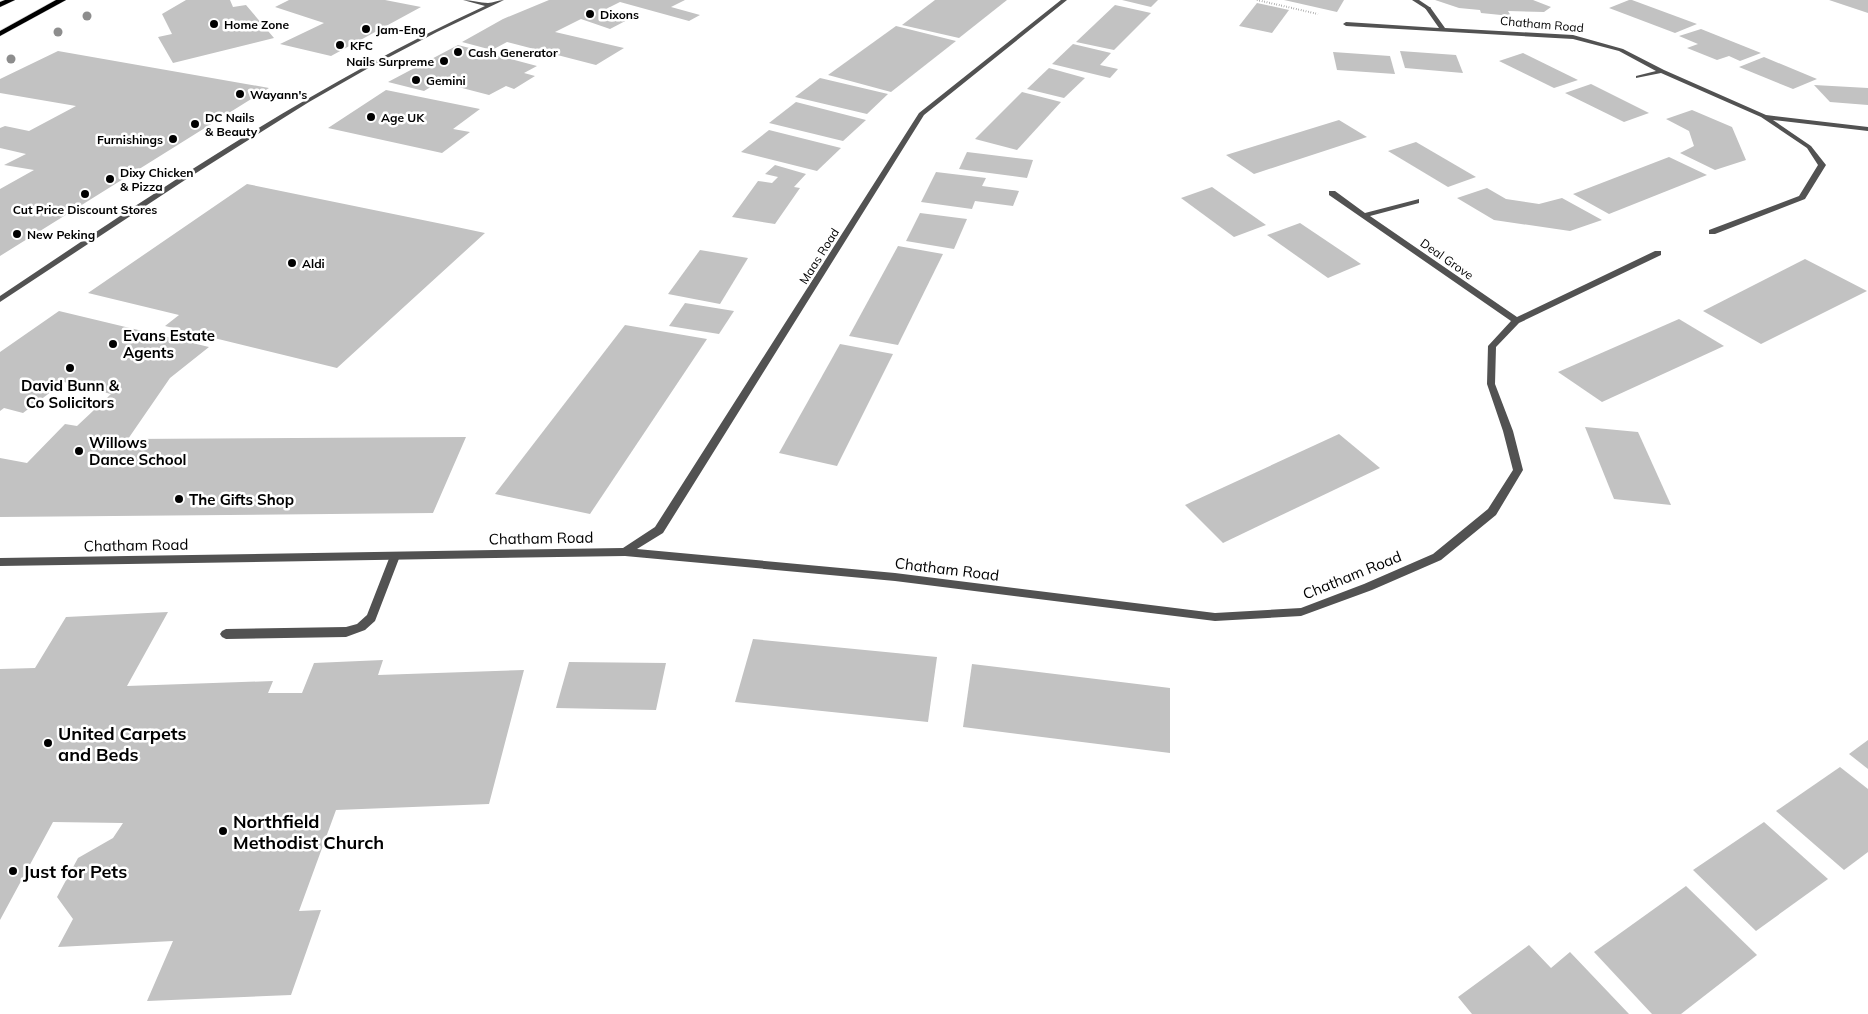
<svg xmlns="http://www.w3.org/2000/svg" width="1868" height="1014" viewBox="0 0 1868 1014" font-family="Mulish,sans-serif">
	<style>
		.building { fill: #c2c2c2 }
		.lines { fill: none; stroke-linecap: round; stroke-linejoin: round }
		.trunk-casing { stroke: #dbdbdb; stroke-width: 1 }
		.path { stroke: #747474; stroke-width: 2; stroke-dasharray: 0.5 2; stroke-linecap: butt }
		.service { fill: #525252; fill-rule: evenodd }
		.minor { fill: #525252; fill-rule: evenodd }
		.trunk { fill: #000; fill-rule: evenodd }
		.tree { fill: #8d8d8d }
		.poi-dot { fill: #000; stroke: #fff; stroke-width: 2 }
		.labels { text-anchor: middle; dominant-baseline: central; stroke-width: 5; stroke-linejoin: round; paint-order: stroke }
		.far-poi-label { font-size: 12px; font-weight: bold; fill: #000; stroke: #fff; text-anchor: start }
		.far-street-label { font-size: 12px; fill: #000; stroke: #fff }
		.poi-label { font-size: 15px; font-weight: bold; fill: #000; stroke: #fff; text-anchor: start }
		.street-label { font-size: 15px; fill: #000; stroke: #fff }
		.near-poi-label { font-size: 18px; font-weight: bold; fill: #000; stroke: #fff; text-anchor: start }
	</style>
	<rect width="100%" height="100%" fill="#fff"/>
	<g class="building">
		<polygon points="186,0 230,0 233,7 246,5 274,38 173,63 158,37 172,34 162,14"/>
		<polygon points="289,0 385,0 421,7 331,56 280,44 324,23 275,7"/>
		<polygon points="549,0 685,0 671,7 700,15 689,21 620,2 604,10 631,18 610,29 581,19 555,32 624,48 596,65 507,42 492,50 462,42 503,19"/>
		<polygon points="935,0 1007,0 959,38 902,25"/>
		<polygon points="1122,0 1158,0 1151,7"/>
		<polygon points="1284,0 1344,0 1337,12"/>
		<polygon points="1435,0 1533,0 1551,7 1544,12 1508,11 1511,16 1481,13 1480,10 1459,8"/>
		<polygon points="1629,0 1632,0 1697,24 1675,33 1609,8"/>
		<polygon points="1829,0 1868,0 1868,13"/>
		<polygon points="1257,3 1289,10 1272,33 1239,26"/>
		<polygon points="1115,5 1151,13 1114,50 1076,42"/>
		<polygon points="896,26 956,41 891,92 828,75"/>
		<polygon points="1701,29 1761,53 1740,61 1729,56 1717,60 1687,48 1698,44 1679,36"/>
		<polygon points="1073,44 1111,53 1100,65 1118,69 1110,78 1052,64"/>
		<polygon points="458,45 537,66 524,73 535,76 514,89 506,86 489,95 439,82 424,91 388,82"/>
		<polygon points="58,51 269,88 0,256 0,189 34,170 4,165 26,154 0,148 0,128 5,126 29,131 76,106 0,93 0,79"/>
		<polygon points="1400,51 1456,55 1463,73 1405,68"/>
		<polygon points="1333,52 1390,56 1395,74 1337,70"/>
		<polygon points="1523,53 1578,80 1554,88 1499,61"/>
		<polygon points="1764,57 1817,79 1793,89 1739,67"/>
		<polygon points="1049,68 1085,78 1064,98 1027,89"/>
		<polygon points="820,78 888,94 867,114 795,97"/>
		<polygon points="1591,84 1649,113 1624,122 1565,93"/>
		<polygon points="1814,85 1868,88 1868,105 1830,102"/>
		<polygon points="386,90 480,109 453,129 470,132 442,153 328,128"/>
		<polygon points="1022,92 1061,102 1017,150 975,139"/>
		<polygon points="796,102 866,120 843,141 769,123"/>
		<polygon points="1692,110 1732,127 1746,160 1715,170 1680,153 1694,146 1689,131 1666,119"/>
		<polygon points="1339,120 1367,137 1254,174 1226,155"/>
		<polygon points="769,130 841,148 817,171 741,152"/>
		<polygon points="1416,142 1476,177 1448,187 1388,151"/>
		<polygon points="967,152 1033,160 1027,178 959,169"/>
		<polygon points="1669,157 1707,175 1609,214 1573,194"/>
		<polygon points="775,165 806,174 794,187 800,188 775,224 732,217 758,181 772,183 778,177 765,174"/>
		<polygon points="936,172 986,178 982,186 1019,191 1013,206 975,201 972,209 921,202"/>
		<polygon points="247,184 452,226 485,233 337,368 165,326 179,315 88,293"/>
		<polygon points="1212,187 1266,225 1234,237 1181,198"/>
		<polygon points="1487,188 1506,199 1539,204 1562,198 1602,220 1570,231 1494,220 1457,198"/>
		<polygon points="920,213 967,219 954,249 906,241"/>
		<polygon points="1300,223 1361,264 1328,278 1267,235"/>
		<polygon points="898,246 943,254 898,345 849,336"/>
		<polygon points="700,250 748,258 720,304 668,294"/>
		<polygon points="1805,259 1867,291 1761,344 1703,311"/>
		<polygon points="685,303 734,311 719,334 669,326"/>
		<polygon points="59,311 209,347 170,378 128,439 466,437 433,513 0,517 0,458 27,463 65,424 77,426 111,394 64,382 23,413 4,408 0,411 0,352"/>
		<polygon points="1679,319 1724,346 1602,402 1558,372"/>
		<polygon points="625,325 707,339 590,514 495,494"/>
		<polygon points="840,344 893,354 837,466 779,453"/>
		<polygon points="1585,427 1638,432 1671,505 1614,499"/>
		<polygon points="1339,434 1380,468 1223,543 1185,505"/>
		<polygon points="168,612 127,686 273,681 268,693 302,693 314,663 383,660 378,675 524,670 489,804 336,810 299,911 321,910 291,995 147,1001 173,941 58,947 73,919 57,897 78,858 113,838 123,823 53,822 0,920 0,669 35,668 66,617"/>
		<polygon points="753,639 937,657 928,722 735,702"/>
		<polygon points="569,662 666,663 656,710 556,708"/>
		<polygon points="972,664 1170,688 1170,753 963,727"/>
		<polygon points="1868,740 1868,769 1849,754"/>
		<polygon points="1840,767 1868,789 1868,852 1844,870 1776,811"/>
		<polygon points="1764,822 1828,879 1756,931 1693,870"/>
		<polygon points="1686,886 1757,955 1681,1014 1652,1014 1594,952"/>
		<polygon points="1529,945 1551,968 1570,952 1629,1014 1472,1014 1458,997"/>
	</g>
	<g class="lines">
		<defs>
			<g id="trunk">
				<polygon points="5,0 15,0 0,7 0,2"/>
				<polygon points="56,0 66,0 0,36 0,31"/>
			</g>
		</defs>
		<use href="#trunk" class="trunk-casing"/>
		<polyline class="path" points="1257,0 1318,14"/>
		<g class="service">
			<polygon points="1412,0 1419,0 1431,8 1426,9"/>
			<polygon points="395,552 399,553 400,556 375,621 365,630 346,637 226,639 222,637 220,634 222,631 226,629 346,627 357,624 367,615 390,556 391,553"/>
		</g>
		<g class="minor">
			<path d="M463,0c9,0 17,3 25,3 5,0 10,-3 16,-3l-67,32 -65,34 -63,36 -124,78 -185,122v-6c157,-105 313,-211 485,-290z"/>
			<polygon points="1061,0 1067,0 924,115 663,533 637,549 895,573 1215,613 1301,608 1364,584 1433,554 1488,509 1513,470 1503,431 1487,384 1488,346 1511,321 1329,195 1329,191 1335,191 1365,213 1419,199 1419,203 1370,216 1517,317 1655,251 1661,251 1661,255 1519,323 1496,347 1495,384 1513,431 1523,470 1496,515 1441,560 1372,590 1301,616 1215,621 895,581 625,556 0,566 0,558 623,548 655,527 919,113"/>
			<polygon points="1426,7 1430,7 1445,28 1573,35 1623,49 1664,70 1766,115 1868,127 1868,131 1773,120 1811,146 1826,165 1805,199 1715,234 1709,234 1709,230 1799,196 1818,165 1807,148 1761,117 1661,73 1636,78 1636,76 1656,71 1619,51 1573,39 1346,26 1343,24 1346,22 1439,28 1425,8"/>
		</g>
		<use href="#trunk" class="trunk"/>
	</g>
	<g class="tree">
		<circle cx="87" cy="16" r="4.5"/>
		<circle cx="58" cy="32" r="4.5"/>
		<circle cx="11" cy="59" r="4.5"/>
	</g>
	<g class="poi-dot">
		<circle cx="590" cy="14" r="5"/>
		<circle cx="214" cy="24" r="5"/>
		<circle cx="366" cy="29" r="5"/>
		<circle cx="340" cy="45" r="5"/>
		<circle cx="458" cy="52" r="5"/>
		<circle cx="444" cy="61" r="5"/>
		<circle cx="416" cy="80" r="5"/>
		<circle cx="240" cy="94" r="5"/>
		<circle cx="371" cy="117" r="5"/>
		<circle cx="195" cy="124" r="5"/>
		<circle cx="173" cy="139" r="5"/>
		<circle cx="110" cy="179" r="5"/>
		<circle cx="85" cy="194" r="5"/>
		<circle cx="17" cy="234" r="5"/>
		<circle cx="292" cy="263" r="5"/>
		<circle cx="113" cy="344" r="5"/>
		<circle cx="70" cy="368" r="5"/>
		<circle cx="79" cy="451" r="5"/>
		<circle cx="179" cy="499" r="5"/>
		<circle cx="48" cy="743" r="5"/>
		<circle cx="223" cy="831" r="5"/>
		<circle cx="13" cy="871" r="5"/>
	</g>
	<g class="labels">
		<g class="far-poi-label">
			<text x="600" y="14">Dixons</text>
			<text x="224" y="24">Home Zone</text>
			<text x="376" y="29">Jam-Eng</text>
			<text x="350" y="45">KFC</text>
			<text x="468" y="52">Cash Generator</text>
			<text x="434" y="61" text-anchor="end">Nails Surpreme</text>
			<text x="426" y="80">Gemini</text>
			<text x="250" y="94">Wayann's</text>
			<text x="205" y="117">DC Nails<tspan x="205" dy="14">&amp; Beauty</tspan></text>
			<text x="381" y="117">Age UK</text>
			<text x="163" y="139" text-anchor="end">Furnishings</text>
			<text x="120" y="172">Dixy Chicken<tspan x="120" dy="14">&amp; Pizza</tspan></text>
			<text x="85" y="209" text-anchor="middle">Cut Price Discount Stores</text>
			<text x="27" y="234">New Peking</text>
			<text x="302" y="263">Aldi</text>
		</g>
		<g class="far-street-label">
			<text transform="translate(1542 24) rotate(5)">Chatham Road</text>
			<text transform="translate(819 256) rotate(-58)">Maas Road</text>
			<text transform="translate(1447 259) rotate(35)">Deal Grove</text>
		</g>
		<g class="poi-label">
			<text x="123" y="335">Evans Estate<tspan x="123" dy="17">Agents</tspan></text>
			<text x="70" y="385" text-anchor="middle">David Bunn &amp;<tspan x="70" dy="17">Co Solicitors</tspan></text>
			<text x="89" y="442">Willows<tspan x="89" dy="17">Dance School</tspan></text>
			<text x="189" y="499">The Gifts Shop</text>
		</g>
		<g class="street-label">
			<text transform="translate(541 538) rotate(-1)">Chatham Road</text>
			<text transform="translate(136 545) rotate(-1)">Chatham Road</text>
			<text transform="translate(947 569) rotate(7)">Chatham Road</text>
			<text transform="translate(1352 575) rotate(-22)">Chatham Road</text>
		</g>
		<g class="near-poi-label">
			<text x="58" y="733">United Carpets<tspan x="58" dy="21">and Beds</tspan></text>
			<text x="233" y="821">Northfield<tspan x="233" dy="21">Methodist Church</tspan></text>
			<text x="23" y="871">Just for Pets</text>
		</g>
	</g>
</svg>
